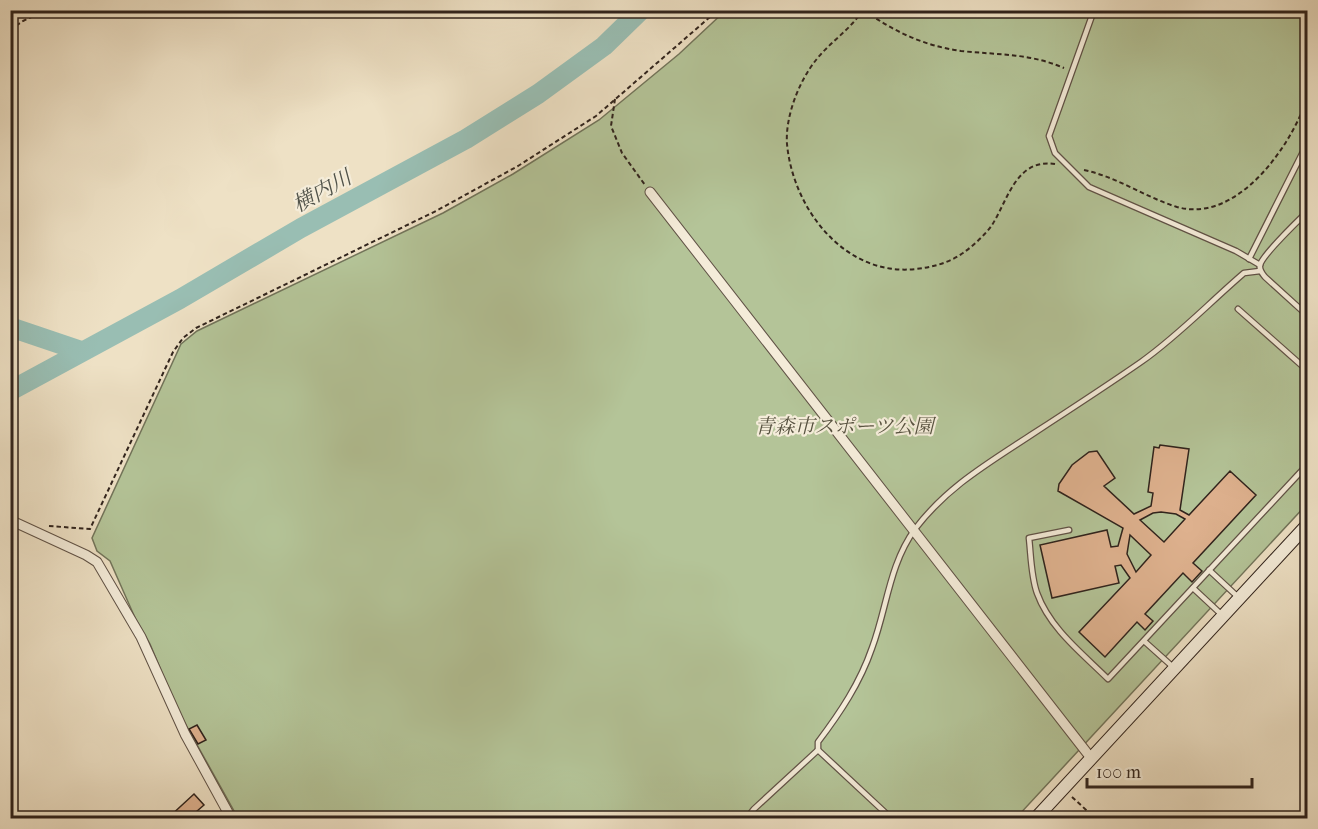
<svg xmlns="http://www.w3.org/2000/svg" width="1318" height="829" viewBox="0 0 1318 829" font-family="'IM FELL French Canon','Noto Serif JP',serif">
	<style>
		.green { fill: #b4c498; stroke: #72745a; stroke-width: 1.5 }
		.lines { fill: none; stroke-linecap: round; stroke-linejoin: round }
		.river { stroke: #99beb3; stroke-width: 20 }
		.building { fill: #deb18e; stroke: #30231c; stroke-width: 1.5; fill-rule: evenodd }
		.lane-casing { stroke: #605246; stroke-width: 7 }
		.street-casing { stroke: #605246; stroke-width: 11 }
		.secondary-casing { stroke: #30231c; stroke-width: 14 }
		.path { stroke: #30231c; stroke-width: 2; stroke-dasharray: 4.5 3; stroke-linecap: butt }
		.lane { stroke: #f4ecd9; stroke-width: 4.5 }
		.street { stroke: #f4ecd9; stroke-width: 9 }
		.secondary { stroke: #f4ecd9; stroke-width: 12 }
		.labels { text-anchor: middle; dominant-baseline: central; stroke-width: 4.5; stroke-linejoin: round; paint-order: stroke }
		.park-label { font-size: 20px; font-style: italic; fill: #585341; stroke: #f4ecd9 }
		.water-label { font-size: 21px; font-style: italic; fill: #505249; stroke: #f4ecd9 }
	</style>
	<rect width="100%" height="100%" fill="#eee1c5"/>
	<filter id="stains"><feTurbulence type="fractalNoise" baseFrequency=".00333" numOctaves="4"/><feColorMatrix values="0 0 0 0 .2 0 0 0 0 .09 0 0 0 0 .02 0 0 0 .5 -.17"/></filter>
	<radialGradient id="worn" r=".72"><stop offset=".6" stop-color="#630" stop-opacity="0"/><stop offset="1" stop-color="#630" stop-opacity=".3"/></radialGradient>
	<polygon class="green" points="725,11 1307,11 1307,504 1016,818 238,818 177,709 150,644 136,620 110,561 97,551 92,538 181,344 197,331 443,213 513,174 599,120 679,54"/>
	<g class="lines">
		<g class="river">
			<polyline points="10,327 81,351"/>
			<polyline points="10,391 180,299 301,228 466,139 538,94 604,46 641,10"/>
		</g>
	</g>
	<g class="building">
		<path d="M1160,445l29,4 -9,61 9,5 41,-44 26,24 -63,68 9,8 -10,11 -9,-9 -38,41 8,7 -8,9 -8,-8 -32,35 -26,-25 51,-54 -9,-13 -6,1 4,17 -67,15 -12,-53 67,-15 4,17 7,-1 5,-18 -65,-37 1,-7 13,-19 17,-13 8,-1 18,27 -11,8 30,28 17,-8 2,-13 -5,-1 6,-45 5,1zM1161,512l15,2 9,5 -21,23 -24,-22 13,-7zM1130,535l21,20 -15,17 -9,-18z"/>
		<polygon points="197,725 206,740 198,744 189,729"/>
		<polygon points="194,794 204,805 189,818 168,818"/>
	</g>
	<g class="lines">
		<defs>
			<g id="lane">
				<polyline points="1094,10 1049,136 1055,153 1089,187 1236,251 1260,265"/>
				<path d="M1308,211c-10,10 -45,43 -48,54 -1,5 2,8 5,12l43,39"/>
				<polyline points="1249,259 1308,142"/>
				<polyline points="1238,309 1308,371"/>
				<path d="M1069,530l-40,8c2,18 2,38 8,55 13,36 46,61 71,86l200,-215"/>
				<polyline points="1209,570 1238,597"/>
				<polyline points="1193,588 1222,615"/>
				<polyline points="1144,641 1173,667"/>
				<path d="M818,750v-8c22,-29 42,-59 54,-94 15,-40 17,-83 43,-119 32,-42 72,-65 116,-94 37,-24 74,-48 110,-73 37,-26 68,-59 103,-89l16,-2"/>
				<polyline points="747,818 754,809 818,750 891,818"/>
			</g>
			<g id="street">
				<polyline points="650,192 1091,758"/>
				<polyline points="10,520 86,555 97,562 141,637 185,734 231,818"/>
			</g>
			<polyline id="secondary" points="1036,818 1308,524"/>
		</defs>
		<use href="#lane" class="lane-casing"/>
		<use href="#street" class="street-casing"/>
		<use href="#secondary" class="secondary-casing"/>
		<g class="path">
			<path d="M863,10c-13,20 -33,32 -47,50 -17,21 -31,57 -29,84 6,65 58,133 129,125 17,-2 33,-6 47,-16 10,-7 22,-18 29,-28 16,-25 24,-67 63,-61"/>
			<path d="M864,10c30,22 61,36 97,41 37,4 68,2 103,17"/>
			<polyline points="1298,10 1308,20"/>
			<polyline points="10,30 23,21 47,10"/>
			<polyline points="615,99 611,126 622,153 645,185"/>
			<path d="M1084,170c33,7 61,27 93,37 61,17 115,-62 131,-111"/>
			<polyline points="49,526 90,529 173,352 183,338 196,328 436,211 518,166 596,116 718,10"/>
			<polyline points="1072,797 1095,818"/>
		</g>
		<use href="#lane" class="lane"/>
		<use href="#street" class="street"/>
		<use href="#secondary" class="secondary"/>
	</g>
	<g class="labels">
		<g class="park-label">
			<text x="844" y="426">青森市スポーツ公園</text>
		</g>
		<g class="water-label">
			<text transform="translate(322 191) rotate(-29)">横内川</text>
		</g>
	</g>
	<rect width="1318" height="829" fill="none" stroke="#eee1c5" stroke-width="36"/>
	<rect x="12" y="12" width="1294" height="805" fill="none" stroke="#30231c" stroke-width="3"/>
	<rect x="18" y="18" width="1282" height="793" fill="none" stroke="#30231c" stroke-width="1.5"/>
	<path d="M1087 778v9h165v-9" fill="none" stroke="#30231c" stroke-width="3"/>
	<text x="1096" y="778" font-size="18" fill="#30231c" stroke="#f4ecd9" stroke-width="4.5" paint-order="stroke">100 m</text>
	<rect width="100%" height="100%" filter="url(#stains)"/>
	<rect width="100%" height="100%" fill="url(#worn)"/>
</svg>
